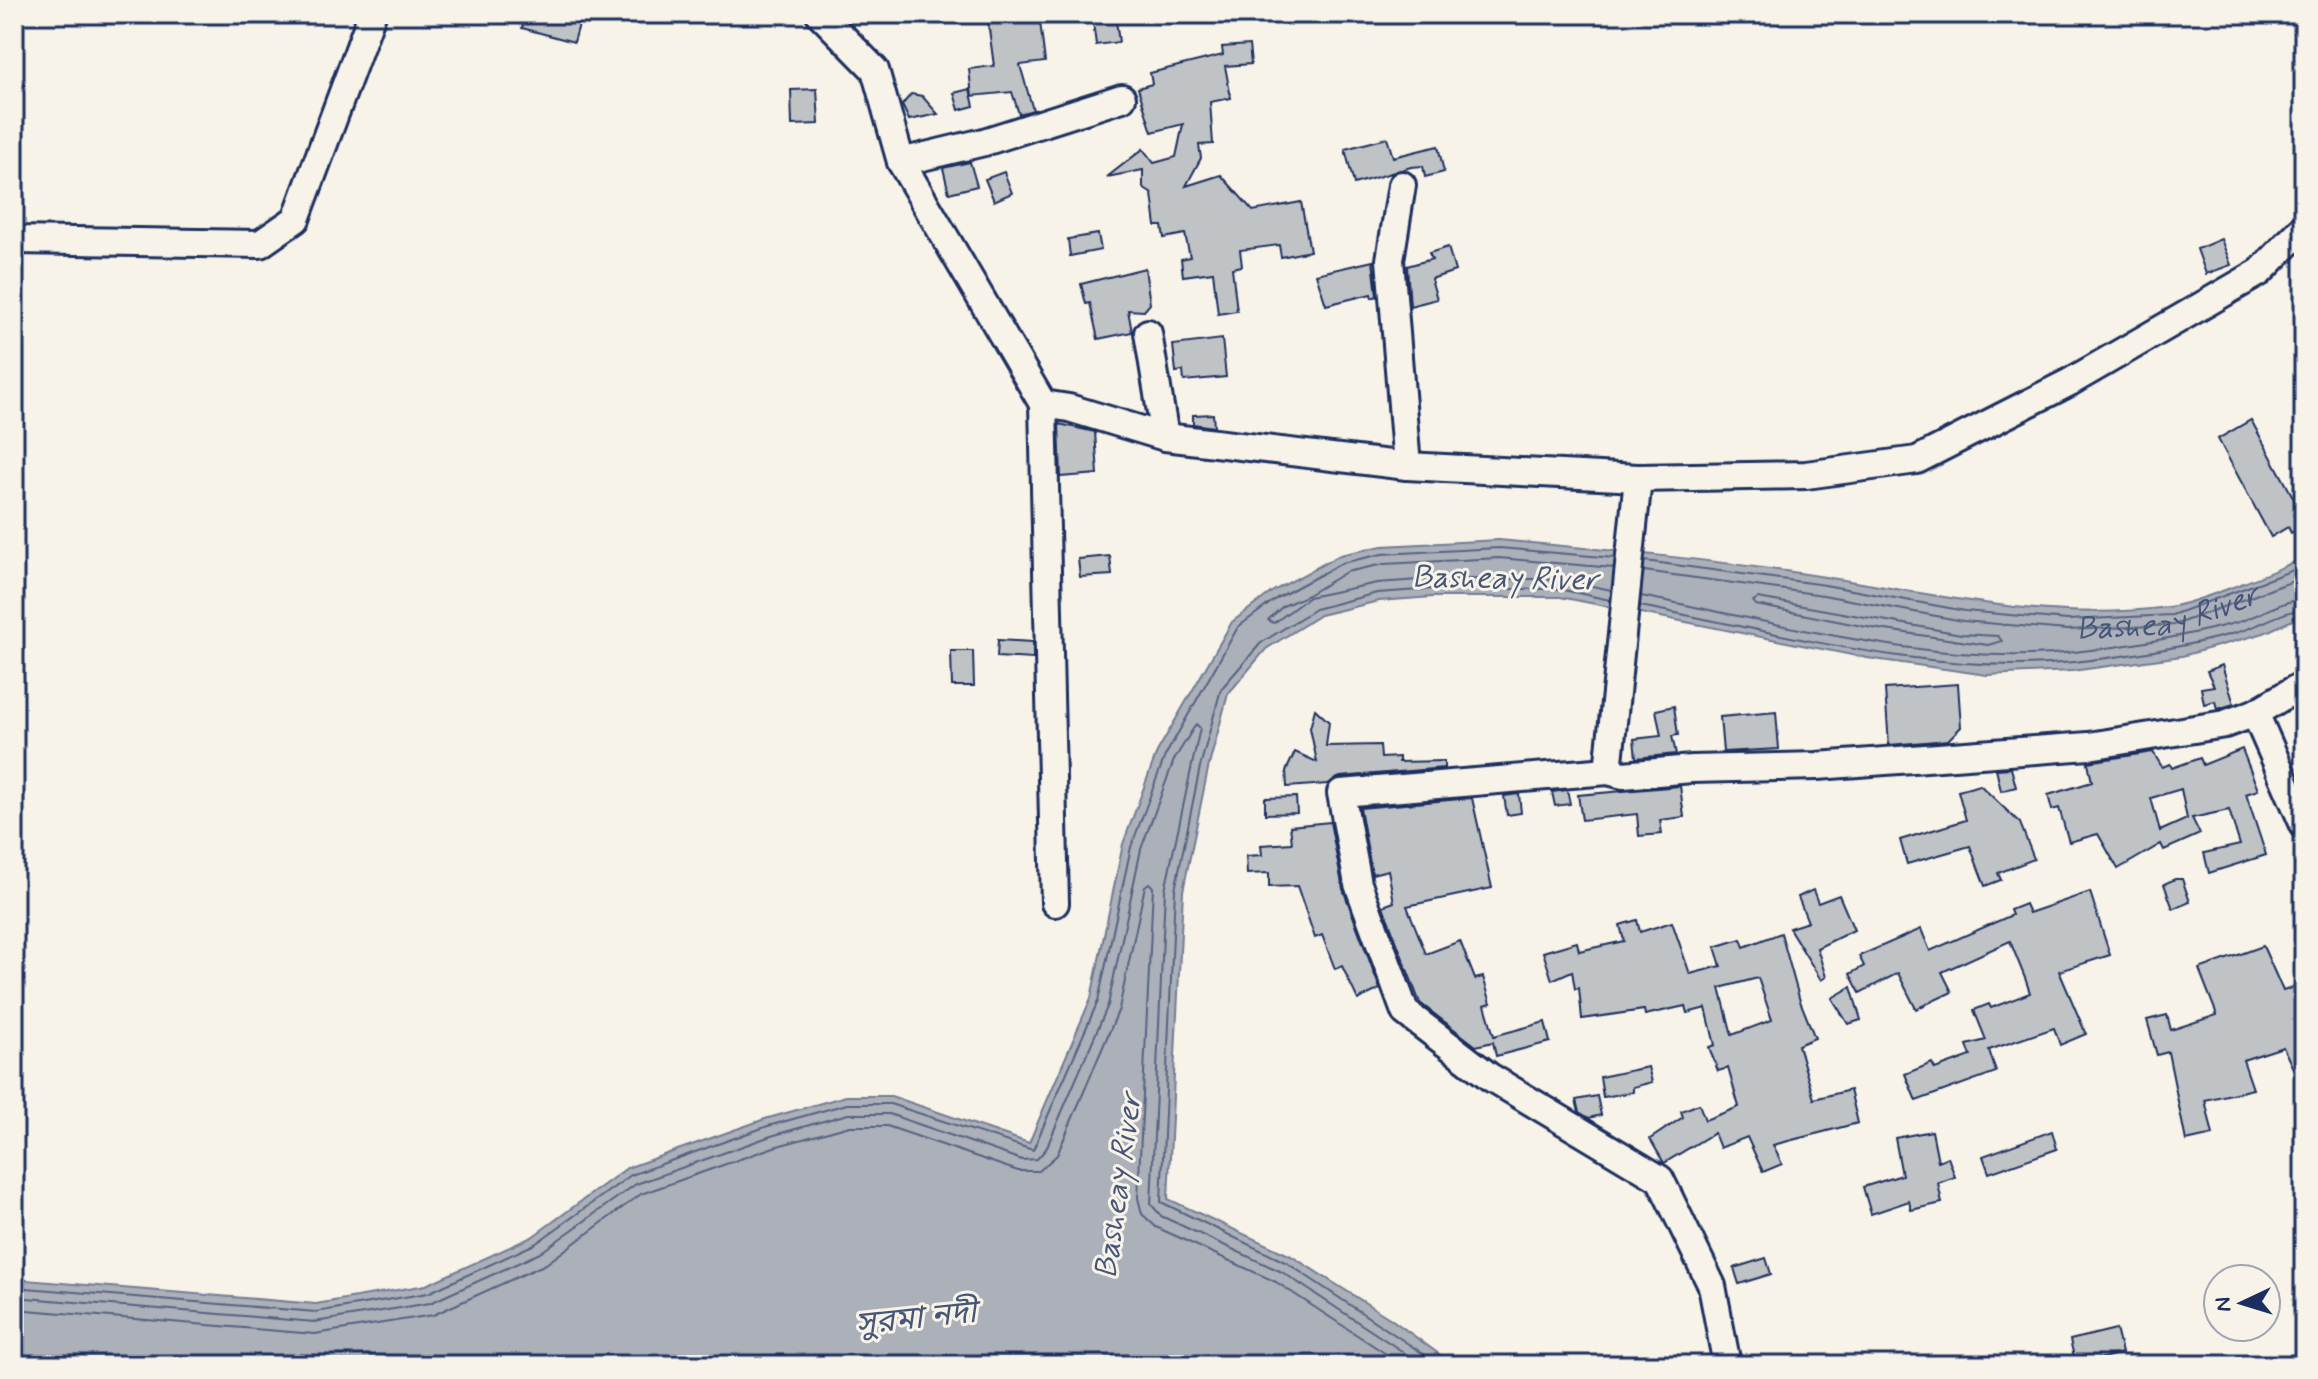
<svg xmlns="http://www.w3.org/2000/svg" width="2318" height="1379" viewBox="0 0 2318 1379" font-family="Mynerve,'Noto Sans Bengali',sans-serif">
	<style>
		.water { fill: #acb0b9; stroke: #727c95; stroke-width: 2 }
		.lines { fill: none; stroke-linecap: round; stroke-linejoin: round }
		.shore { stroke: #556382; stroke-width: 2 }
		.building { fill: #c0c3c5; stroke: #1b2f5e; stroke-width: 2; fill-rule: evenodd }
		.minor-casing { stroke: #1b2f5e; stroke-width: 32 }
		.minor { stroke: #f7f3e8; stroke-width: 26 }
		.labels { text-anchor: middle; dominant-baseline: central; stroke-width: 6; stroke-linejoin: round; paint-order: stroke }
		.water-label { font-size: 32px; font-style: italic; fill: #465679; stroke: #f7f3e8 }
	</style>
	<rect width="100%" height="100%" fill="#f7f3e8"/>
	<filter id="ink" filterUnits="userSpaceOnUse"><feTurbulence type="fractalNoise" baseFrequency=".0125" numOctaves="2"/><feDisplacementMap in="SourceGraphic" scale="16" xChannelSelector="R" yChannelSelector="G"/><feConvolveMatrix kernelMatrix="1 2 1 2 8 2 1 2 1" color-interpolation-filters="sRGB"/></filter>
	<g filter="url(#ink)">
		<path class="water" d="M1499,540c109,10 218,20 326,37 114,18 226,46 343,30 26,-3 111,-37 136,-50v58l-40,18 -82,23 -110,15 -85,4 -120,-17 -307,-61h-127l-54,4 -59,14 -54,34 -38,45 -20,75 -25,122 -15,308 123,57 100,63 63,46h-1440v-86l302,25 110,-19 106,-48 95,-69 138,-49 81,-23h45l138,47 62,-145 32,-154 34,-92 75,-130 41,-31 67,-36 42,-9z"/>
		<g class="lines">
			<g class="shore">
				<polyline points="1645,561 1825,585 1965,611 2067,620 2172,615 2304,566"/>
				<path id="s1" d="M1644,571l179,24 140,26 104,9 107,-5 130,-48"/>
				<polyline points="1611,590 1560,579 1433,579 1377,583 1309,597 1274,623 1268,620 1283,606 1308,595 1346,572 1384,564 1499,558 1614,568"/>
				<path d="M1641,596c136,26 295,72 433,56 55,-6 108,-15 161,-29 22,-6 47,-23 69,-24"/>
				<polygon points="1758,598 1961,634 1998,636 2002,641 1988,645 1872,628 1756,605 1753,601"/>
				<path d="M1640,606c139,26 292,71 434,56 55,-6 108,-14 161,-29 23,-6 47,-22 69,-24"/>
				<polyline points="14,1287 316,1312 428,1293 535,1244 631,1175 768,1126 847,1104 890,1104 1033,1150 1098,1001 1131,847 1165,756 1238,627 1277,598 1342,563 1382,554 1499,548 1615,558"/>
				<polyline points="14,1297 315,1322 430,1303 540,1253 636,1184 771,1136 848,1114 889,1114 1022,1160 1037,1159 1046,1149 1108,1005 1141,849 1174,760 1196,724 1200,728 1165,890 1151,1204 1161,1216 1282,1272 1423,1365"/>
				<polyline points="14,1309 315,1334 433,1315 546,1264 641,1194 774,1147 850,1126 887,1126 1018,1171 1039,1171 1057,1155 1119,1009 1145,886 1149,883 1153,887 1138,1198 1142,1214 1156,1227 1276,1282 1403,1365"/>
				<polyline points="1440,1365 1287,1263 1161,1202 1175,890 1200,767 1221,689 1261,643 1315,609 1377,593 1433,589 1559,589 1610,600"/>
			</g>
		</g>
		<g class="building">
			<polygon points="525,14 582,14 574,42 522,28"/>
			<polygon points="987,14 1039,14 1045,62 1020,65 1033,110 1019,114 1012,92 972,96 969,69 994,66"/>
			<polygon points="1092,14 1115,14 1119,42 1096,45"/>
			<polygon points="1249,45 1251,64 1225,66 1231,98 1210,102 1213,144 1199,145 1201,158 1186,186 1221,175 1253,211 1301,202 1310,251 1281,257 1279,245 1240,250 1242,266 1232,268 1237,311 1218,314 1213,272 1183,276 1181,259 1190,257 1185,234 1164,238 1162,226 1156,226 1152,194 1143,188 1143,170 1107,177 1143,149 1154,163 1176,157 1183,124 1152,132 1138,88 1152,84 1150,73 1223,55 1222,47"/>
			<polygon points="817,89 819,124 792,125 791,90"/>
			<polygon points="970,89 974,106 959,110 954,93"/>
			<polygon points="911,94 922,96 938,114 909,120 902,105"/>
			<polygon points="1387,138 1393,157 1438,146 1444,172 1425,177 1423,166 1411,167 1354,184 1345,149"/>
			<polygon points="970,162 977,186 949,193 943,168"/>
			<polygon points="1004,172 1012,193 994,201 985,179"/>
			<polygon points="1098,234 1101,250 1070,256 1068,239"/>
			<polygon points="2221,239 2231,265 2206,274 2197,249"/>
			<polygon points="1448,247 1455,271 1431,279 1437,299 1410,306 1407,266 1432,259 1429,253"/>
			<polygon points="1373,261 1377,296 1372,298 1371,294 1326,305 1316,274"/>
			<polygon points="1145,268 1150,304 1144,311 1128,310 1132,332 1098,339 1090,303 1086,304 1081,284"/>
			<polygon points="1222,339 1226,377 1184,381 1183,371 1176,372 1173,345"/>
			<polygon points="1213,414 1214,427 1193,424 1193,415"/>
			<polygon points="2251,420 2304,517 2304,526 2291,533 2288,527 2271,537 2218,439"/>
			<polygon points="1059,424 1095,432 1098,474 1061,477"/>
			<polygon points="1110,556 1112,575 1080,577 1078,559"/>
			<polygon points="998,640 1033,642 1033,659 997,657"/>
			<polygon points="951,651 973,651 974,686 952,686"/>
			<polygon points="2222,665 2234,704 2217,709 2215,701 2204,704 2201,688 2214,686 2207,671"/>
			<polygon points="1958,684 1961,727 1948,740 1889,745 1885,689"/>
			<polygon points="1674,706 1678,735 1672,736 1676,754 1636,758 1634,739 1661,736 1656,710"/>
			<polygon points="1315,709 1329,722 1326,746 1380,745 1381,758 1399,757 1399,762 1444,761 1444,768 1340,777 1328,784 1287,787 1286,771 1295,752 1317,762 1310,728"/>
			<polygon points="1776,712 1779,749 1723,752 1720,717"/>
			<path d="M2242,749l16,41 -12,4 20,61 -57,18 -5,-20 36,-8 -11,-35 -37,8 8,16 -36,16 -3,-6 -43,25 -20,-35 -29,8 -10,-34 -7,2 -4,-15 44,-13 -4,-20 65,-10 9,15 8,-3 2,4 28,-10 3,7zM2181,789l6,30 -27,12 -9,-33z"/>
			<polygon points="2011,768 2016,787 2001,791 1996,769"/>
			<polygon points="1980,785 2020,823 2034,859 1998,873 2001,880 1985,886 1970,846 1907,864 1900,840 1966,820 1958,791"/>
			<polygon points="1680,786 1684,817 1660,820 1662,834 1639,836 1637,814 1582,820 1578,795"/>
			<polygon points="1567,790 1570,804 1555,806 1552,792"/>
			<polygon points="1519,794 1521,813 1507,815 1504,796"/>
			<polygon points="1296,797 1297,813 1265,814 1265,798"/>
			<polygon points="1472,798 1492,888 1407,906 1426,954 1460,941 1475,979 1483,977 1491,1003 1485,1005 1494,1036 1545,1022 1550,1042 1496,1056 1493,1042 1476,1046 1420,1003 1383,906 1394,902 1388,870 1372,874 1360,808"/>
			<polygon points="1330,822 1343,889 1380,989 1358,1000 1342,966 1335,969 1322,935 1315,938 1297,886 1269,887 1269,873 1247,874 1246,856 1262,855 1261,845 1292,843 1290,826"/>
			<polygon points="2175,879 2182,879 2190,902 2173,909 2164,884"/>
			<polygon points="1813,890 1818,903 1839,895 1854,930 1817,948 1826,977 1821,980 1789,928 1808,922 1798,897"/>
			<polygon points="2090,892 2110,955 2059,971 2086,1034 2060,1045 2054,1028 1989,1050 1996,1072 1916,1101 1905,1074 1932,1063 1935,1069 1971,1056 1967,1045 1986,1040 1974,1010 1989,1004 1991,1008 2030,993 2025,978 2010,941 1942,972 1952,992 1916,1009 1898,973 1860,993 1850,974 1864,966 1859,956 1921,929 1930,951 2012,915 2010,910 2025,904 2029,913"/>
			<path d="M1637,920l3,12 32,-10 18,52 31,-8 -6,-19 26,-8 3,8 37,-14 19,68 15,37 -17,7 16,54 36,-9 8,33 -85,22 9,19 -19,8 -16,-35 -27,11 -6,-15 -50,30 -14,-24 33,-22 -2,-6 18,-7 6,16 34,-13 -11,-39 -10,3 -9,-24 6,-2 -9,-37 -19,5 -2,-7 -40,9 -1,-5 -62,9 -3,-31 -4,1 -3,-18 -20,9 -9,-28 34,-10 2,9 45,-10 -4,-16zM1758,978l14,42 -40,15 -12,-47z"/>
			<polygon points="2263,946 2283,991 2304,984 2304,1092 2283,1047 2243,1060 2253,1089 2205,1100 2213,1135 2186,1141 2168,1052 2157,1055 2147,1020 2167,1015 2171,1030 2217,1015 2199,969"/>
			<polygon points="1851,987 1861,1020 1848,1024 1832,998"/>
			<polygon points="1648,1067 1652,1082 1633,1087 1633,1092 1603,1097 1600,1077"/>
			<polygon points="1597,1096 1601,1115 1589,1118 1579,1112 1576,1100"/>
			<polygon points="1932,1131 1938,1161 1948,1157 1955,1177 1938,1183 1942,1203 1911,1210 1909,1201 1871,1214 1863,1187 1902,1175 1895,1138"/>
			<polygon points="2052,1131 2057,1149 1989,1173 1983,1156"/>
			<polygon points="1766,1258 1771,1274 1739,1284 1734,1268"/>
			<polygon points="2116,1329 2122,1353 2076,1365 2070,1340"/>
		</g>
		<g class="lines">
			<defs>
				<g id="minor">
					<polyline points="820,14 875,70 901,162 1043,404 1069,408 1165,437 1407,466 1638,478 1806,475 1917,460 2070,382 2260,272 2304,227"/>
					<polyline points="901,162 984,142 1122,98"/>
					<polyline points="1402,185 1390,260 1407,466"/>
					<polyline points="14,240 260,244 296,219 372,14"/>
					<polyline points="1148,333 1165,437"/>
					<polyline points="1043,404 1055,903"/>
					<polyline points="1638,478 1608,771 1623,775 1692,769 1817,766 2089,746 2225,724 2255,713 2304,684"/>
					<polyline points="2255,713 2304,825"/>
					<polyline points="1608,771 1341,793 1358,884 1405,1012 1490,1077 1660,1179 1712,1286 1727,1365"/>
				</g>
			</defs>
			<use href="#minor" class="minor-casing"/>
			<use href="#minor" class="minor"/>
		</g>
	</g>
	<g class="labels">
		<g class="water-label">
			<text transform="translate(1505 579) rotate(1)">Basheay River</text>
			<text stroke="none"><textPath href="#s1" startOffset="530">Basheay River</textPath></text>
			<text transform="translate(1119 1186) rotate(-82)">Basheay River</text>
			<text transform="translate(916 1319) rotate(-6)">সুরমা নদী</text>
		</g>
	</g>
	<rect width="2318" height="1379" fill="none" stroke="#f7f3e8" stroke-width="48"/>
	<rect x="24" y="24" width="2270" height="1331" fill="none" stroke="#1b2f5e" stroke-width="3" filter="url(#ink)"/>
	<g transform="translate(2242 1303) rotate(266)"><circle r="38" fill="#f7f3e8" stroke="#9fa5b1" stroke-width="2"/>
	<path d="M0-6L14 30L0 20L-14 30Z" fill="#1b2f5e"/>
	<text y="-12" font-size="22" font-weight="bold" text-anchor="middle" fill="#1b2f5e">N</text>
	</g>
</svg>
